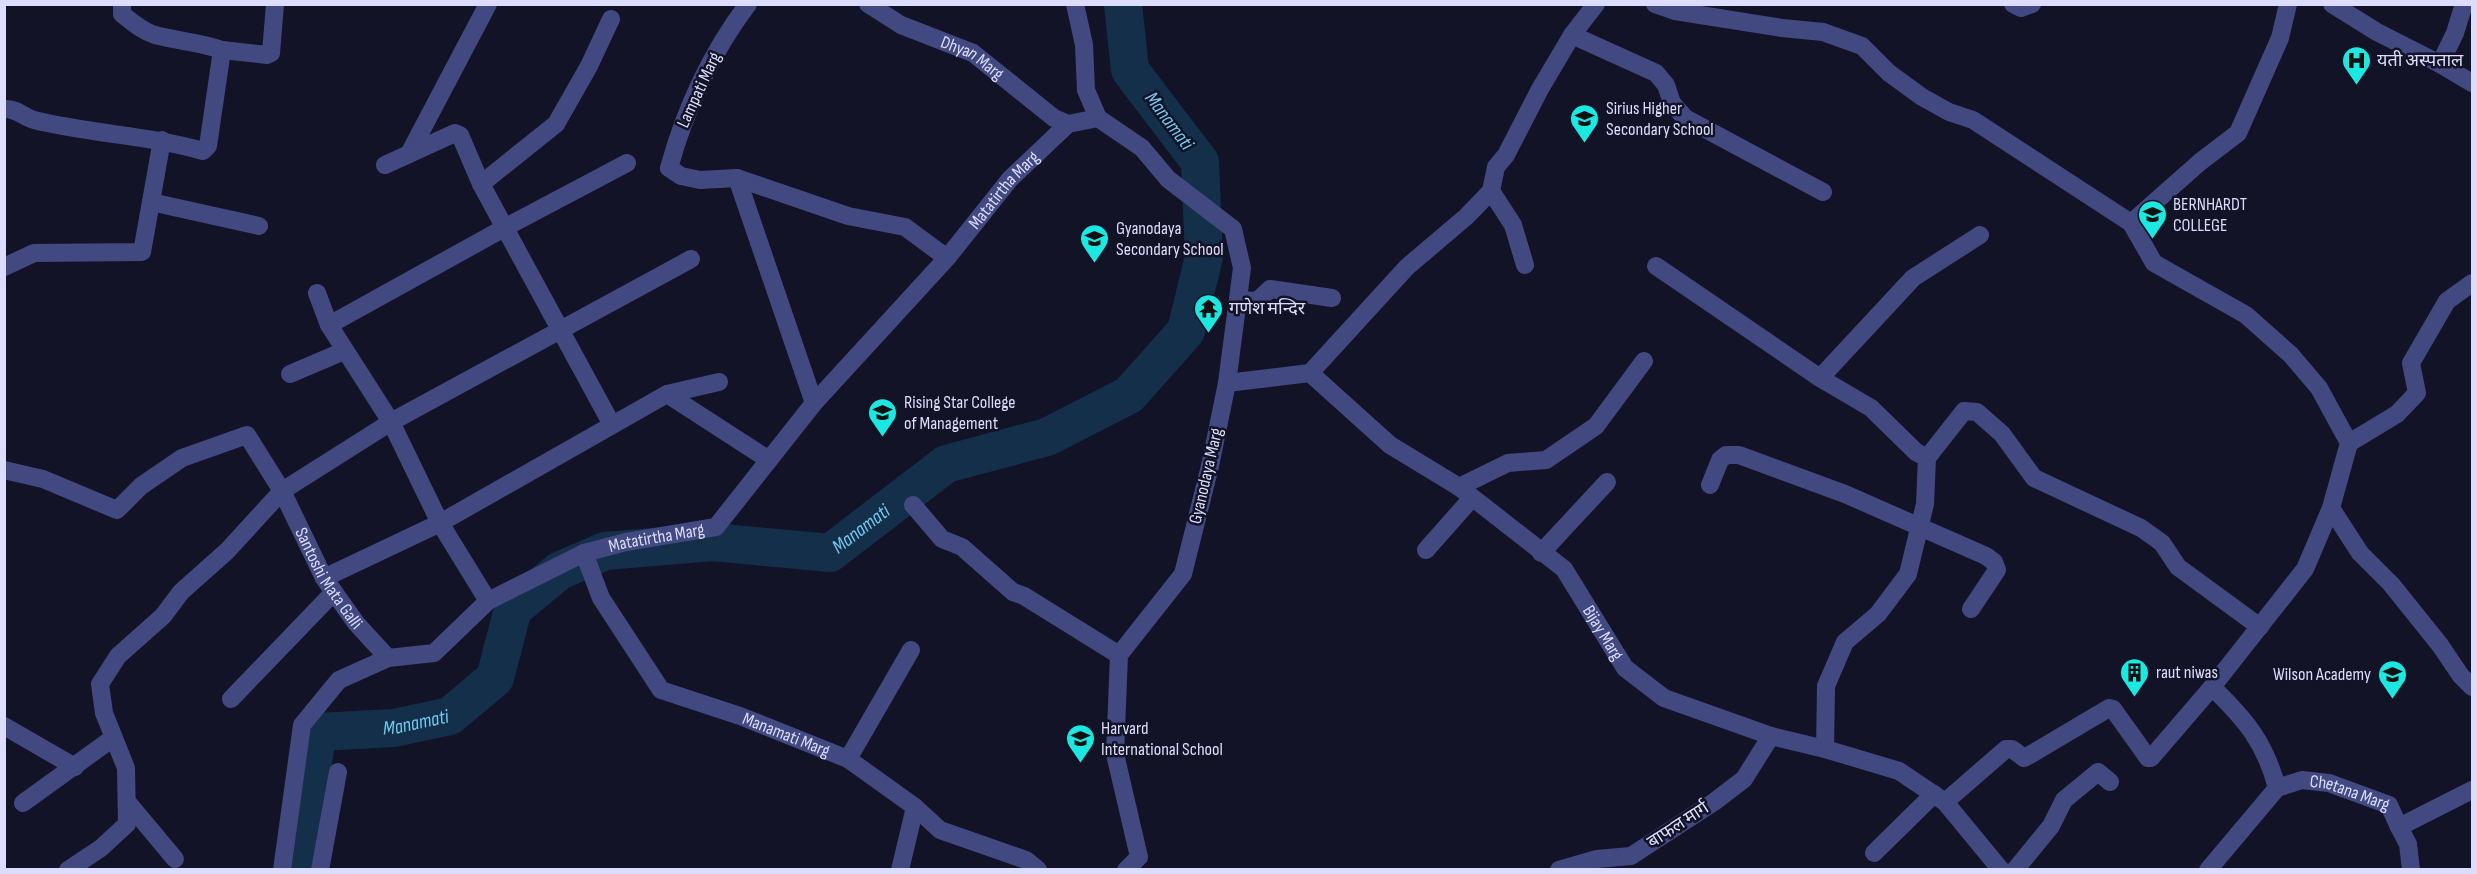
<svg xmlns="http://www.w3.org/2000/svg" width="2477" height="874" viewBox="0 0 2477 874" font-family="'Sofia Sans Condensed','Noto Sans Devanagari',sans-serif">
	<style>
		.lines { fill: none; stroke-linecap: round; stroke-linejoin: round }
		.river { stroke: #142f4a; stroke-width: 38 }
		.minor { stroke: #424981; stroke-width: 18 }
		.labels { text-anchor: middle; dominant-baseline: central; stroke-width: 5; stroke-linejoin: round; paint-order: stroke }
		.street-label { font-size: 18px; fill: #dcddfc; stroke: #131327 }
		.poi-label { font-size: 18px; fill: #dcddfc; stroke: #131327; text-anchor: start }
		.water-label { font-size: 20px; font-style: italic; fill: #74c9f1; stroke: #131327 }
	</style>
	<rect width="100%" height="100%" fill="#131327"/>
	<g class="lines">
		<path class="river" id="s1" d="M298,870l2,-31 18,-107 76,-4 56,-12 45,-38 18,-69 46,-38 46,-20 108,-9 117,11 116,-89 101,-27 82,-42 57,-64 18,-74 -4,-95 -70,-92 -7,-66"/>
		<g class="minor">
			<path d="M122,4v10c10,8 20,17 33,21 22,6 45,7 67,15"/>
			<path d="M748,4c-37,49 -63,106 -79,164l12,8 19,4 37,-2 111,38 57,11 42,31"/>
			<path id="s2" d="M868,4l33,21 72,28 81,65 14,6"/>
			<polyline points="1075,4 1084,45 1086,90 1098,118 1142,148 1168,179 1233,229 1242,268 1227,383 1210,466 1183,574 1119,655 1115,754 1139,857 1126,870"/>
			<polyline points="1655,4 1675,11 1782,28 1823,32 1862,46 1889,73 1922,97 1949,112 1973,120 2131,223 2154,263 2246,315 2291,355 2319,388 2349,443 2331,508 2305,569 2212,687"/>
			<polyline points="2013,4 2021,8 2032,4"/>
			<polyline points="2332,4 2377,32 2440,64 2455,33 2464,4"/>
			<polyline points="1572,35 1656,73 1666,85 1672,103 1685,118 1823,192"/>
			<polyline points="2440,64 2472,83"/>
			<path d="M4,109c12,-1 20,8 30,11 56,14 114,15 169,31l5,-5 14,-96 45,5 4,-2 4,-49"/>
			<polyline points="409,154 488,4"/>
			<polyline points="385,165 455,133 460,135 481,184 611,423"/>
			<polyline points="737,178 814,403"/>
			<polyline points="481,184 556,124 589,66 611,19"/>
			<polyline points="1491,191 1496,167 1506,155 1540,89 1572,35 1596,4"/>
			<polyline points="151,202 259,226"/>
			<polyline points="2131,223 2200,162 2238,133 2280,38 2288,4"/>
			<polyline points="1656,266 1820,378 1871,408 1916,452 1927,458"/>
			<polyline points="4,267 34,253 142,252 162,140"/>
			<polyline points="317,293 329,325 391,422 440,523 488,601"/>
			<polyline points="1238,300 1257,301 1270,289 1332,298"/>
			<polyline points="329,325 506,227 627,163"/>
			<polyline points="1310,373 1407,267 1467,216 1491,191 1513,225 1525,265"/>
			<polyline points="290,374 344,351"/>
			<polyline points="1820,378 1913,278 1980,235"/>
			<path id="s3" d="M1227,383l83,-10 80,72 69,42 105,82 61,99 39,30 107,38 54,13 74,22 46,31 56,68"/>
			<polyline points="667,394 769,460"/>
			<polyline points="2349,443 2397,414 2417,393 2411,363 2447,301 2472,283"/>
			<path id="s4" d="M4,470l39,9 74,31 24,-24 41,-28 65,-23 35,56 42,87 32,45 32,35"/>
			<polyline points="1710,485 1720,460 1726,455 1739,455 1845,494 1986,556 1994,562 1997,570 1971,609"/>
			<polyline points="1459,487 1508,463 1546,460 1596,426 1644,361"/>
			<polyline points="913,505 942,539 962,547 1013,592 1024,596 1119,655"/>
			<polyline points="2331,508 2360,553 2391,584 2440,645 2461,676 2472,687"/>
			<polyline points="1426,550 1472,498"/>
			<path id="s5" d="M584,553l17,45 60,92 79,26 108,43 67,48 25,23 86,30 12,10"/>
			<polyline points="1541,553 1607,482"/>
			<polyline points="324,578 440,523 667,394 719,382"/>
			<polyline points="231,699 334,592"/>
			<polyline points="4,726 75,767"/>
			<polyline points="1825,749 1826,686 1845,642 1878,614 1908,574 1925,504 1927,458 1964,411 1977,412 2002,434 2034,478 2141,528 2162,543 2178,567 2260,627"/>
			<polyline points="848,759 911,650"/>
			<path d="M1945,802l61,-53h6l12,9 4,-2 81,-48 4,1 35,49h3l61,-71c33,32 53,55 65,101"/>
			<polyline points="23,803 113,738"/>
			<polyline points="129,804 175,859"/>
			<polyline points="2399,827 2408,844 2411,870"/>
			<polyline points="1874,853 1934,794"/>
			<polyline points="68,870 101,848 127,824 126,768 104,713 100,684 118,656 163,616 181,592 227,551 282,491 391,422 691,259"/>
			<path id="s6" d="M282,870l20,-145 37,-45 49,-22 46,-5 54,-52 96,-48 42,-11 90,-15 98,-124 133,-145 63,-79 58,-55 30,-6"/>
			<polyline points="320,870 338,772"/>
			<polyline points="900,870 915,807"/>
			<polyline points="1559,870 1597,859 1631,856 1714,802 1744,779 1771,736"/>
			<polyline points="2015,870 2051,826 2064,800 2098,772 2110,782"/>
			<path id="s7" d="M2208,870l69,-82 25,-8 27,3 60,22 10,22 73,-37"/>
		</g>
	</g>
	<defs>
		<symbol id="hospital-pin" viewBox="-11 -11 22 30"><path d="M0 17L-7.5 6A9.5 9.5 0 1 1 7.5 6Z" fill="#1be8e1" stroke="#131327"/><path d="M-5-5h3v3.5h4V-5h3V5h-3V1.5h-4V5h-3Z" fill="#111"/></symbol>
		<symbol id="school-pin" viewBox="-11 -11 22 30"><path d="M0 17L-7.5 6A9.5 9.5 0 1 1 7.5 6Z" fill="#1be8e1" stroke="#131327"/><path d="M0-5L7-2L0 1L-7-2ZM-4 1L0 2.5L4 1V4Q0 6-4 4Z" fill="#111"/></symbol>
		<symbol id="university-pin" viewBox="-11 -11 22 30"><path d="M0 17L-7.5 6A9.5 9.5 0 1 1 7.5 6Z" fill="#1be8e1" stroke="#131327"/><path d="M0-5L7-2L0 1L-7-2ZM-4 1L0 2.5L4 1V4Q0 6-4 4Z" fill="#111"/></symbol>
		<symbol id="temple-pin" viewBox="-11 -11 22 30"><path d="M0 17L-7.5 6A9.5 9.5 0 1 1 7.5 6Z" fill="#1be8e1" stroke="#131327"/><path d="M0-6L5-2H3V0L6.5 2.5H4V6H1.5V3h-3V6H-4V2.5H-6.5L-3 0V-2H-5Z" fill="#111"/></symbol>
		<symbol id="building-pin" viewBox="-11 -11 22 30"><path d="M0 17L-7.5 6A9.5 9.5 0 1 1 7.5 6Z" fill="#1be8e1" stroke="#131327"/><path d="M-4-6H4V6H1V3H-1V6H-4ZM-2.5-4.3h1.7v1.8h-1.7ZM.8-4.3h1.7v1.8H.8ZM-2.5-1h1.7V.8h-1.7ZM.8-1h1.7V.8H.8Z" fill="#111"/></symbol>
	</defs>
	<g fill-rule="evenodd">
		<use href="#hospital-pin" x="2340" y="44" width="33" height="45"/>
		<use href="#school-pin" x="1568" y="102" width="33" height="45"/>
		<use href="#university-pin" x="2136" y="198" width="33" height="45"/>
		<use href="#school-pin" x="1078" y="222" width="33" height="45"/>
		<use href="#temple-pin" x="1192" y="292" width="33" height="45"/>
		<use href="#university-pin" x="866" y="396" width="33" height="45"/>
		<use href="#building-pin" x="2118" y="656" width="33" height="45"/>
		<use href="#school-pin" x="2376" y="658" width="33" height="45"/>
		<use href="#school-pin" x="1064" y="722" width="33" height="45"/>
	</g>
	<g class="labels">
		<g class="street-label">
			<text stroke="none"><textPath href="#s2" startOffset="118">Dhyan Marg</textPath></text>
			<text transform="translate(699 90) rotate(-65)">Lampati Marg</text>
			<text stroke="none"><textPath href="#s6" startOffset="1065">Matatirtha Marg</textPath></text>
			<text transform="translate(1206 476) rotate(-77)">Gyanodaya Marg</text>
			<text stroke="none"><textPath href="#s6" startOffset="561">Matatirtha Marg</textPath></text>
			<text stroke="none"><textPath href="#s4" startOffset="438">Santoshi Mata Galli</textPath></text>
			<text stroke="none"><textPath href="#s3" startOffset="480">Bijay Marg</textPath></text>
			<text stroke="none"><textPath href="#s5" startOffset="291">Manamati Marg</textPath></text>
			<text stroke="none"><textPath href="#s7" startOffset="183">Chetana Marg</textPath></text>
			<text transform="translate(1678 825) rotate(-33)">बाफल मार्ग</text>
		</g>
		<g class="poi-label">
			<text x="2377" y="60">यती अस्पताल</text>
			<text x="1606" y="108">Sirius Higher<tspan x="1606" dy="21">Secondary School</tspan></text>
			<text x="2173" y="204">BERNHARDT<tspan x="2173" dy="21">COLLEGE</tspan></text>
			<text x="1116" y="228">Gyanodaya<tspan x="1116" dy="21">Secondary School</tspan></text>
			<text x="1229" y="308">गणेश मन्दिर</text>
			<text x="904" y="402">Rising Star College<tspan x="904" dy="21">of Management</tspan></text>
			<text x="2156" y="672">raut niwas</text>
			<text x="2371" y="674" text-anchor="end">Wilson Academy</text>
			<text x="1101" y="728">Harvard<tspan x="1101" dy="21">International School</tspan></text>
		</g>
		<g class="water-label">
			<text transform="translate(1169 121) rotate(53)">Manamati</text>
			<text stroke="none"><textPath href="#s1" startOffset="778">Manamati</textPath></text>
			<text stroke="none"><textPath href="#s1" startOffset="238">Manamati</textPath></text>
		</g>
	</g>
	<rect width="2477" height="874" fill="none" stroke="#dcddfc" stroke-width="12"/>
</svg>
